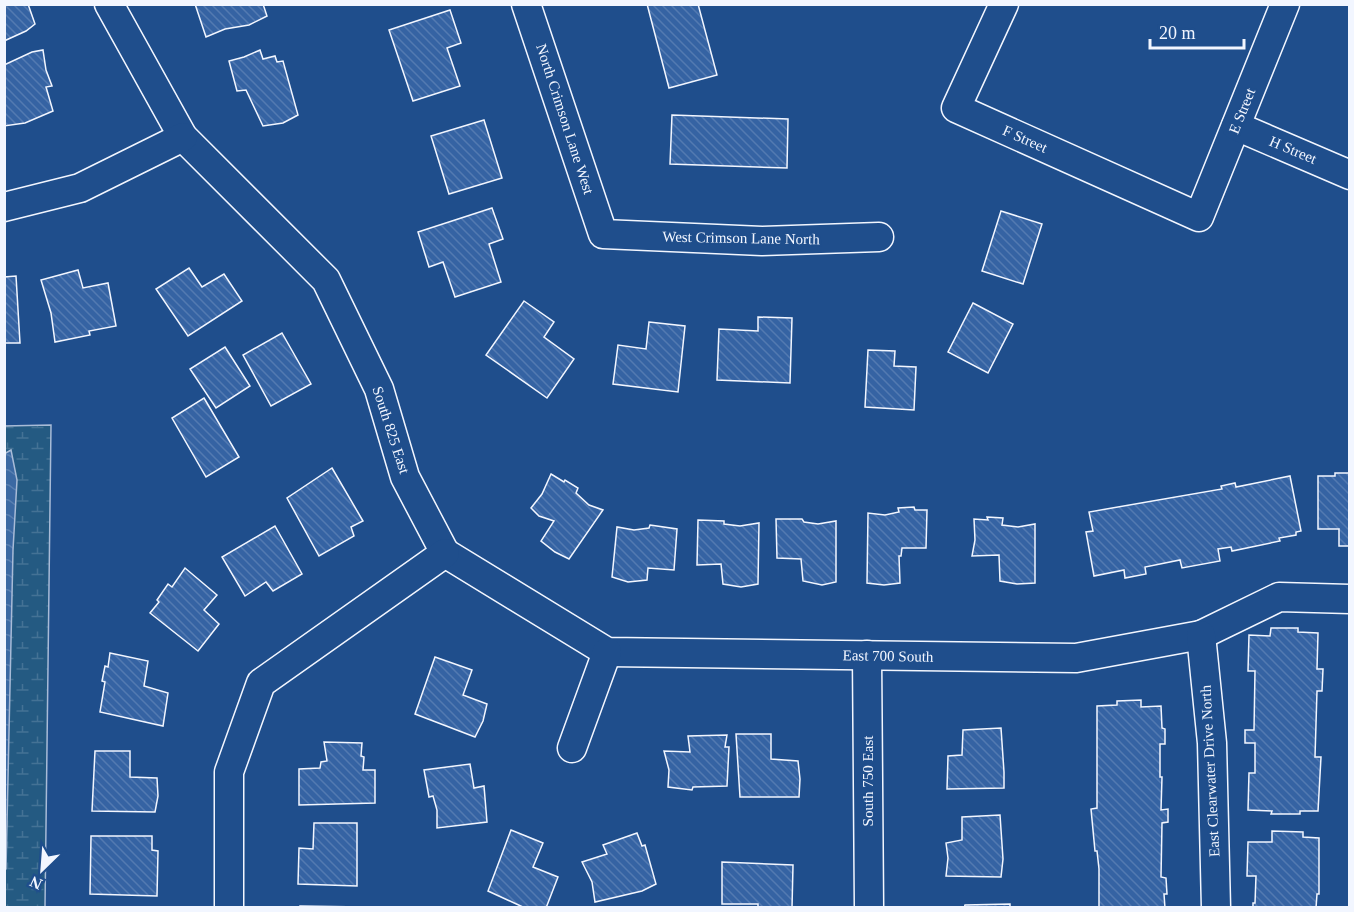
<svg xmlns="http://www.w3.org/2000/svg" width="1354" height="912" viewBox="0 0 1354 912" font-family="'Times New Roman',serif">
	<style>
		.wetland { fill: url(#wetland-marsh); stroke: #a8bbd7; stroke-width: 1.5 }
		.water { fill: url(#water-waves); stroke: #a8bbd7; stroke-width: 1.5 }
		.building { fill: url(#building-back-hatch); stroke: #f2f6ff; stroke-width: 1.5 }
		.lines { fill: none; stroke-linecap: round; stroke-linejoin: round }
		.street-casing { stroke: #f2f6ff; stroke-width: 31 }
		.street { stroke: #1f4e8c; stroke-width: 28 }
		.labels { text-anchor: middle; dominant-baseline: central; stroke-width: 4.5; stroke-linejoin: round; paint-order: stroke }
		.street-label { font-size: 15px; fill: #f2f6ff; stroke: #1f4e8c }
	</style>
	<defs>
		<pattern id="wetland-marsh" width="20" height="14" patternUnits="userSpaceOnUse" patternTransform="scale(1.5)"><rect width="20" height="14" fill="#245a82"/><path d="M1 5h8M5 5V1M11 12h8M15 12V8" fill="none" stroke="#447295"/></pattern>
		<pattern id="water-waves" width="16" height="10" patternUnits="userSpaceOnUse" patternTransform="scale(1.5)"><rect width="16" height="10" fill="#3b69a3"/><path d="M0 5q4-4 8 0t8 0" fill="none" stroke="#587fb1"/></pattern>
		<pattern id="building-back-hatch" width="6" height="6" patternUnits="userSpaceOnUse" patternTransform="scale(1.5)"><rect width="6" height="6" fill="#3563a3"/><path d="M-1 5l2 2M0 0l6 6M5-1l2 2" fill="none" stroke="#537ab1"/></pattern>
	</defs>
	<rect width="100%" height="100%" fill="#1f4e8c"/>
	<polygon class="wetland" points="51,425 45,907 5,907 4,426"/>
	<polygon class="water" points="11,450 17,480 13,550 6,869 5,870 4,454"/>
	<g class="building">
		<polygon points="4,4 28,4 35,24 26,31 4,41"/>
		<polygon points="195,4 263,4 267,16 249,25 225,29 206,37"/>
		<polygon points="647,4 698,4 717,75 669,88"/>
		<polygon points="450,10 461,43 447,48 460,86 413,101 389,30"/>
		<polygon points="43,50 46,70 52,86 46,87 53,111 25,123 4,126 4,65 32,52"/>
		<polygon points="260,50 263,59 275,56 277,62 283,61 298,115 283,123 263,126 246,90 237,91 229,61 244,57"/>
		<polygon points="672,115 788,119 787,168 670,164"/>
		<polygon points="484,120 502,178 449,194 431,136"/>
		<polygon points="492,208 503,239 489,244 501,282 455,297 443,262 429,267 418,232"/>
		<polygon points="1001,211 1042,224 1023,284 982,271"/>
		<polygon points="189,268 202,287 224,274 242,301 188,336 156,289"/>
		<polygon points="78,270 83,288 108,283 116,326 89,331 90,335 55,342 51,313 41,280"/>
		<polygon points="16,276 20,343 4,343 4,277"/>
		<polygon points="524,301 554,322 544,337 574,359 547,398 486,355"/>
		<polygon points="973,303 1013,324 988,373 948,352"/>
		<polygon points="758,317 792,318 790,383 717,380 719,329 758,331"/>
		<polygon points="649,322 685,326 678,392 613,384 618,345 646,349"/>
		<polygon points="282,333 311,384 271,406 243,355"/>
		<polygon points="225,347 250,386 216,408 190,369"/>
		<polygon points="868,350 895,351 894,366 916,367 914,410 865,407"/>
		<polygon points="204,398 239,457 206,477 172,418"/>
		<polygon points="332,468 363,521 351,527 354,536 319,556 287,498"/>
		<polygon points="1335,473 1350,473 1350,546 1339,546 1339,529 1318,529 1318,476 1335,476"/>
		<polygon points="551,474 564,482 565,480 578,488 576,493 589,505 603,510 569,559 555,552 541,541 554,521 539,516 531,508 542,494"/>
		<polygon points="1290,476 1301,531 1296,532 1296,535 1279,538 1280,541 1232,551 1231,547 1218,549 1220,561 1182,568 1180,560 1145,567 1146,574 1125,578 1124,570 1094,576 1086,532 1093,531 1089,512 1222,489 1221,486 1235,483 1236,487"/>
		<polygon points="914,507 915,510 927,510 926,548 902,548 901,556 899,556 900,583 884,585 867,583 868,513 885,515 899,512 898,508"/>
		<polygon points="987,517 1003,518 1002,525 1018,527 1035,524 1035,583 1017,584 1000,581 999,555 972,556 975,540 974,519 988,520"/>
		<polygon points="776,519 802,519 804,522 818,524 836,521 836,582 822,585 803,581 801,559 777,558"/>
		<polygon points="698,520 724,521 724,524 740,526 759,523 758,584 741,587 723,584 721,564 697,565"/>
		<polygon points="650,525 677,529 674,570 648,568 647,580 628,582 612,577 617,527 634,530 649,528"/>
		<polygon points="275,526 302,574 273,591 266,582 245,596 222,557"/>
		<polygon points="185,568 217,595 204,610 219,624 198,651 150,613 159,602 157,600 168,584 172,587"/>
		<polygon points="1271,628 1298,628 1298,632 1318,633 1317,669 1323,669 1322,691 1317,691 1315,757 1321,757 1318,811 1300,811 1300,814 1271,814 1272,811 1248,810 1249,773 1255,773 1255,743 1245,743 1245,730 1254,730 1255,671 1248,671 1249,635 1270,636"/>
		<polygon points="110,653 148,661 144,686 168,693 163,726 100,712 105,682 102,681 105,666 108,667"/>
		<polygon points="435,657 472,670 463,695 487,704 483,721 475,737 415,714"/>
		<polygon points="1141,700 1141,707 1161,706 1162,728 1165,729 1165,744 1160,744 1160,777 1162,777 1161,810 1168,809 1168,822 1162,823 1161,877 1166,878 1167,894 1164,894 1165,908 1099,908 1099,869 1097,851 1095,851 1091,809 1097,808 1097,706 1117,705 1117,701"/>
		<polygon points="1001,728 1004,772 1004,788 947,789 948,756 962,755 963,730"/>
		<polygon points="736,734 771,734 771,759 798,761 800,779 799,797 740,797"/>
		<polygon points="727,735 725,747 729,747 727,786 693,787 692,790 668,787 669,770 664,751 690,752 688,736"/>
		<polygon points="324,742 362,743 361,756 364,757 363,770 375,770 375,803 299,805 299,769 320,768 321,762 327,761"/>
		<polygon points="95,751 130,751 130,777 157,778 158,796 155,812 92,811"/>
		<polygon points="470,764 474,788 484,786 487,822 437,828 437,810 433,796 429,797 424,770"/>
		<polygon points="1000,815 1003,859 1001,877 946,876 948,858 946,843 962,840 962,817"/>
		<polygon points="314,823 357,823 357,886 298,884 299,848 313,849"/>
		<polygon points="511,830 543,843 533,867 558,877 546,908 525,908 488,891"/>
		<polygon points="1272,831 1303,832 1303,837 1319,838 1319,894 1317,894 1316,908 1253,908 1253,903 1255,903 1256,876 1247,876 1248,842 1272,842"/>
		<polygon points="637,833 642,846 645,845 656,884 642,891 595,902 592,882 582,862 607,854 603,845"/>
		<polygon points="91,836 152,836 152,850 158,851 157,896 90,894"/>
		<polygon points="722,862 793,865 792,908 758,908 758,904 722,904"/>
		<polygon points="1010,904 1010,908 964,908 965,905"/>
		<polygon points="300,906 362,907 362,908 300,908"/>
	</g>
	<g class="lines">
		<defs>
			<g id="street">
				<polyline points="109,4 183,137 326,280 379,389 405,477 445,553"/>
				<polyline points="526,4 603,234 762,241 879,237"/>
				<polyline points="1004,4 956,108 1199,217 1285,4"/>
				<polyline points="1236,126 1350,175"/>
				<polyline points="4,207 80,188 183,137"/>
				<polyline points="445,553 607,652 1076,658 1201,635 1279,597 1350,599"/>
				<polyline points="1201,635 1212,743 1216,908"/>
				<polyline points="867,655 869,908"/>
				<polyline points="572,748 607,652"/>
				<polyline points="229,908 229,772 261,683 445,553"/>
			</g>
		</defs>
		<use href="#street" class="street-casing"/>
		<use href="#street" class="street"/>
	</g>
	<g class="labels">
		<g class="street-label">
			<text transform="translate(1242 111) rotate(-68)">E Street</text>
			<text transform="translate(565 119) rotate(72)">North Crimson Lane West</text>
			<text transform="translate(1025 139) rotate(24)">F Street</text>
			<text transform="translate(1293 150) rotate(23)">H Street</text>
			<text transform="translate(741 238) rotate(1)">West Crimson Lane North</text>
			<text transform="translate(391 430) rotate(72)">South 825 East</text>
			<text transform="translate(888 656) rotate(1)">East 700 South</text>
			<text transform="translate(1210 771) rotate(-93)">East Clearwater Drive North</text>
			<text transform="translate(868 781) rotate(-90)">South 750 East</text>
		</g>
	</g>
	<rect width="1354" height="912" fill="none" stroke="#f2f6ff" stroke-width="12"/>
	<g transform="translate(42 870) rotate(205)" stroke="#1f4e8c" stroke-width="4.5" paint-order="stroke">
	<path d="M0-4.5L10 22L0 15L-10 22Z" fill="#f2f6ff"/>
	<text y="-9" font-size="16" font-weight="bold" text-anchor="middle" fill="#f2f6ff">N</text>
	</g>
	<path d="M1150 39v9h94v-9" fill="none" stroke="#f2f6ff" stroke-width="3"/>
	<text x="1159" y="39" font-size="18" fill="#f2f6ff" stroke="#1f4e8c" stroke-width="4.5" paint-order="stroke">20 m</text>
</svg>
